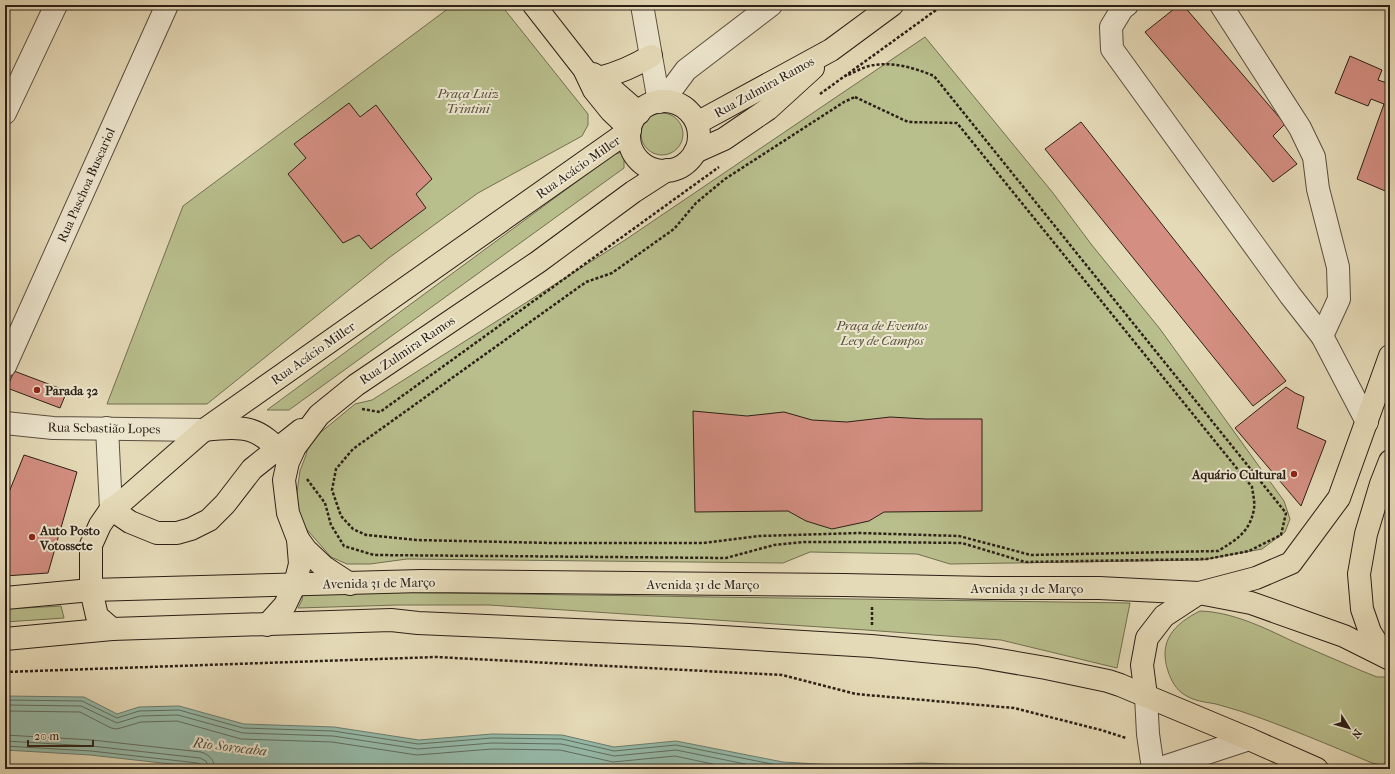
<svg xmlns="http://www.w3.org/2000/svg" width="1395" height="774" viewBox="0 0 1395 774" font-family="'IM FELL French Canon',serif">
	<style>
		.green { fill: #b8be8c; stroke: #726f52 }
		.water { fill: #96bbaa; stroke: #6c7d6f }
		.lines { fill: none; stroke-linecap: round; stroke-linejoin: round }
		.shore { stroke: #616e60; stroke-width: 1 }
		.building { fill: #d48f82; stroke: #2c2017 }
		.minor-casing { stroke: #5a4e3f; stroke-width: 24 }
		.major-casing { stroke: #2c2017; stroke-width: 24 }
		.highway-casing { stroke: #2c2017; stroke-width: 24 }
		.path { stroke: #2c2017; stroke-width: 2.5; stroke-dasharray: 3 2; stroke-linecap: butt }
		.minor { stroke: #eee7d0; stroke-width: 22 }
		.major { stroke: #e5dab7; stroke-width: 22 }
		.highway { stroke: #e5dab7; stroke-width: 22 }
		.poi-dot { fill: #8f2418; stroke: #eee7d0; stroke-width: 1.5 }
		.labels { text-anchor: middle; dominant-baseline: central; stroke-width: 4; stroke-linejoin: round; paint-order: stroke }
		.street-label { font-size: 13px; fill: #2c2017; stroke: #eee7d0 }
		.park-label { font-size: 13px; font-style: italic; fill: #564f3a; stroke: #eee7d0 }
		.poi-label { font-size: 13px; font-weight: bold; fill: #2c2017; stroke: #eee7d0; text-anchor: start }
		.water-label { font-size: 14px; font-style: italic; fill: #4c4e43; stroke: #eee7d0 }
	</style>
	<rect width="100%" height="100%" fill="#e5dab7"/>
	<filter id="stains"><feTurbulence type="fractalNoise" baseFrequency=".005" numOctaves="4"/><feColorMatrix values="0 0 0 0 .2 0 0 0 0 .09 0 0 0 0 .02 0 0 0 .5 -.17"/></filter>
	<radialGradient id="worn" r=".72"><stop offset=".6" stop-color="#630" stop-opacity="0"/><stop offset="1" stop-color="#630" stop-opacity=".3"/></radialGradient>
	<g class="green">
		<polygon points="453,5 501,5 588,114 588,125 582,136 478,193 390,257 207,404 107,404 183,206"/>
		<polygon points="925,37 1053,193 1091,244 1160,329 1284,501 1290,519 1285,532 1262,549 1202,560 950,564 917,554 810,552 783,563 407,559 370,564 347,564 331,557 302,524 296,499 300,471 306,455 309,442 355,404 372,400 625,240"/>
		<circle cx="662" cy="134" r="21"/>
		<polygon points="624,151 624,168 289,410 267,410 613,155"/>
		<polygon points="303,591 1130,603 1117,668 1001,640 866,630 489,605 398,605 298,608 302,600"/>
		<polygon points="61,606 64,618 5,622 5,609"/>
		<path d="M1200,611c32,1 63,16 92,30 23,10 47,20 70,30l15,6h13v88l-4,1 -14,-3c-43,-18 -87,-37 -132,-52 -8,-2 -16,-5 -24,-7 -11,-2 -22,-3 -31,-9 -9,-5 -14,-15 -17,-24 -10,-30 6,-47 32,-60z"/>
	</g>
	<polygon class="water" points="5,696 84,697 117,714 139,707 179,706 244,724 334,727 419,740 492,734 562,735 614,747 676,741 783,762 851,766 922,763 1001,766 1005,769 216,769 90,755 5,750"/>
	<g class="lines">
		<g class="shore">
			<polyline points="5,700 82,701 117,718 139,711 179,710 243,728 333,731 418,744 492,738 562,739 614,751 676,745 782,766 837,769"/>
			<polyline points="5,705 81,706 117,723 140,716 178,715 243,733 333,736 418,749 492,743 561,744 614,756 676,750 770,769"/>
			<polyline points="5,711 80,712 111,728 117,729 141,722 177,721 241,739 332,742 417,755 492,749 560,750 613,762 675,756 736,769"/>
			<path d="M5,735l87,5 109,12c9,3 13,8 14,17"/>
			<polyline points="5,741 91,746 200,758 206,761 209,769"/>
			<path d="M5,746l86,5 98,11c6,1 14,0 15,7"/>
			<polyline points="869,769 922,767 970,769"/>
		</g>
	</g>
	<g class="building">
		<polygon points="1179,5 1183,5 1285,124 1273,136 1297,164 1273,182 1145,32"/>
		<polygon points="1350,56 1382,70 1378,80 1390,84 1390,193 1357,179 1384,104 1371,99 1368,106 1335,93"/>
		<polygon points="349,103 360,117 376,105 432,179 416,194 426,208 371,249 359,235 343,243 288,174 306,158 294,144"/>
		<polygon points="1081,122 1286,381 1253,406 1045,149"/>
		<polygon points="14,371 67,391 60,408 7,388"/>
		<polygon points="1286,387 1295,393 1304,397 1297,428 1326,441 1301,506 1235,428"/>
		<polygon points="693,411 747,416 784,412 812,420 847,422 890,417 926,419 982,419 982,511 884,512 869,521 832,529 806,521 788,511 695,512"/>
		<polygon points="24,455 77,472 48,573 5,576 5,502"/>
	</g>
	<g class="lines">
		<defs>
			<g id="minor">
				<polyline points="642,5 659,102"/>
				<polyline points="1127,5 1122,9 1111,27 1112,49 1290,295 1322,336 1367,422"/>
				<polyline points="1221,5 1300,128 1314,157 1318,189 1338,267 1339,299 1322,336"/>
				<polyline points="663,101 686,70 771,5"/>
				<polyline points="5,113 56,5"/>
				<polyline points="5,366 167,5"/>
				<polyline points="5,423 53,428 204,430"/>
				<polyline points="107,428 111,509"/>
				<polyline points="1146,696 1148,734 1153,769"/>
				<polyline points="1158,769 1249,739"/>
			</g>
			<g id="major">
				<polyline points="534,5 584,69 594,90 611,111 630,129"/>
				<polyline points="593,74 599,78 639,113"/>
				<path d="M599,78c20,-5 34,-11 52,-22"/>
				<circle cx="664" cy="136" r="35"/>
				<polyline points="697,123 831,50 892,5"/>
				<polyline points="695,152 724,139 768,109 813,68"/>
				<path d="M204,430c41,-4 55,-5 82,29"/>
				<polyline points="111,509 130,522 157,533 177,533 191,529 209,520 225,504 252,469 301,430"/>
				<polyline points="350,584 324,567 306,550 298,539 288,513 284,480 288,462 295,447 319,415 356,385 538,262 633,192 667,170"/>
				<polyline points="1199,593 1256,578 1291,563 1339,498 1390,356"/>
				<polyline points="112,629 97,616 91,590 91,545 100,525 111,509 124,500 204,430 630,130"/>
				<polyline points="1385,656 1370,632 1362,609 1359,574 1366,534 1381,484 1390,461"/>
			</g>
			<g id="highway">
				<polyline points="5,598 91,590 421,581 844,585 989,588 1099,588 1199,593 1251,603 1344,636 1390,659"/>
				<polyline points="267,625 285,605 295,584 300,564 298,539"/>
				<polyline points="5,639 112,629 391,620 418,623 689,635 871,646 976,656 1046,668 1108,681 1120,685 1249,739 1317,769"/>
				<polyline points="1146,696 1142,665 1147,638 1164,616 1199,593"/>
			</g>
		</defs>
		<use href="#minor" class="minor-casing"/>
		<use href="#major" class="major-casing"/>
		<use href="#highway" class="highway-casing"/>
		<g class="path">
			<polyline points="820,94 943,5"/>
			<path d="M855,97l53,25 49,1 295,364c1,7 3,15 2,22 -4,23 -18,31 -36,42l-187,4 -72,-19 -100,-3 -100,3 -56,7h-151l-136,-3 -50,-5 -13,-6 -12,-13 -9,-26 4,-21 17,-20 233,-167 26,-9 62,-44 22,-26 29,-24 119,-77z"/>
			<polyline points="362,409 380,412 719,167"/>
			<path d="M307,479l18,24 6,22 13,21 30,9 352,3 48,-13 30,-3h76l82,1 63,19 182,-3 42,-8 32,-16 5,-22 -352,-437c-19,-8 -39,-14 -60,-11 -10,1 -20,8 -29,11"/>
			<polyline points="1388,547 1390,540"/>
			<polyline points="872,625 872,606"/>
			<polyline points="5,672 436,657 782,675 856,694 1014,708 1101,730 1126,738"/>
		</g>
		<use href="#minor" class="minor"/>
		<use href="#major" class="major"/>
		<use href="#highway" class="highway"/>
	</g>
	<g class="poi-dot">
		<circle cx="37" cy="390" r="4"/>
		<circle cx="1294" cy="474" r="4"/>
		<circle cx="32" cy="537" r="4"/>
	</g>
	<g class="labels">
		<g class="street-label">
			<text transform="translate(764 87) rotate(-29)">Rua Zulmira Ramos</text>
			<text transform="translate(578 167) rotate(-35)">Rua Acácio Miller</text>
			<text transform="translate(86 185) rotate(-66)">Rua Paschoa Buscariol</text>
			<text transform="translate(407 350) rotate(-34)">Rua Zulmira Ramos</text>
			<text transform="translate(313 353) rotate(-35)">Rua Acácio Miller</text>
			<text transform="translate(104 428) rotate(1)">Rua Sebastião Lopes</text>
			<text transform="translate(379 583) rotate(-1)">Avenida 31 de Março</text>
			<text x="703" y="584">Avenida 31 de Março</text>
			<text x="1027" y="588">Avenida 31 de Março</text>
		</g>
		<g class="park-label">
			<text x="468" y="93">Praça Luiz<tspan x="468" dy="15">Trintini</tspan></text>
			<text x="882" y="325">Praça de Eventos<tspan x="882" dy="15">Lecy de Campos</tspan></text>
		</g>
		<g class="poi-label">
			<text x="45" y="390">Parada 32</text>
			<text x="1286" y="474" text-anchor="end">Aquário Cultural</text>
			<text x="40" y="530">Auto Posto<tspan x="40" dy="15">Votossete</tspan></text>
		</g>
		<g class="water-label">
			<text transform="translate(230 747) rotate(7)">Rio Sorocaba</text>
		</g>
	</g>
	<rect width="1395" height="774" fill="none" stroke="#e5dab7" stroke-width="20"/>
	<rect x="6" y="6" width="1383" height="762" fill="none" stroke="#2c2017" stroke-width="2"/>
	<rect x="10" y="10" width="1375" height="754" fill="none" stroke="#2c2017"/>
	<g transform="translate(1349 728) rotate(127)" stroke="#eee7d0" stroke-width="3" paint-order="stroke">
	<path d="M0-3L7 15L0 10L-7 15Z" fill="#2c2017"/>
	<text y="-6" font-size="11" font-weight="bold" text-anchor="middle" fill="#2c2017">N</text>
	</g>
	<path d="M28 740v6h65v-6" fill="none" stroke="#2c2017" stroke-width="2"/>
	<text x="34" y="740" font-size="12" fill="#2c2017" stroke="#eee7d0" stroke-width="3" paint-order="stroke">20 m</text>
	<rect width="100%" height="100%" filter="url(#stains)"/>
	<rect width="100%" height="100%" fill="url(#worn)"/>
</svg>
